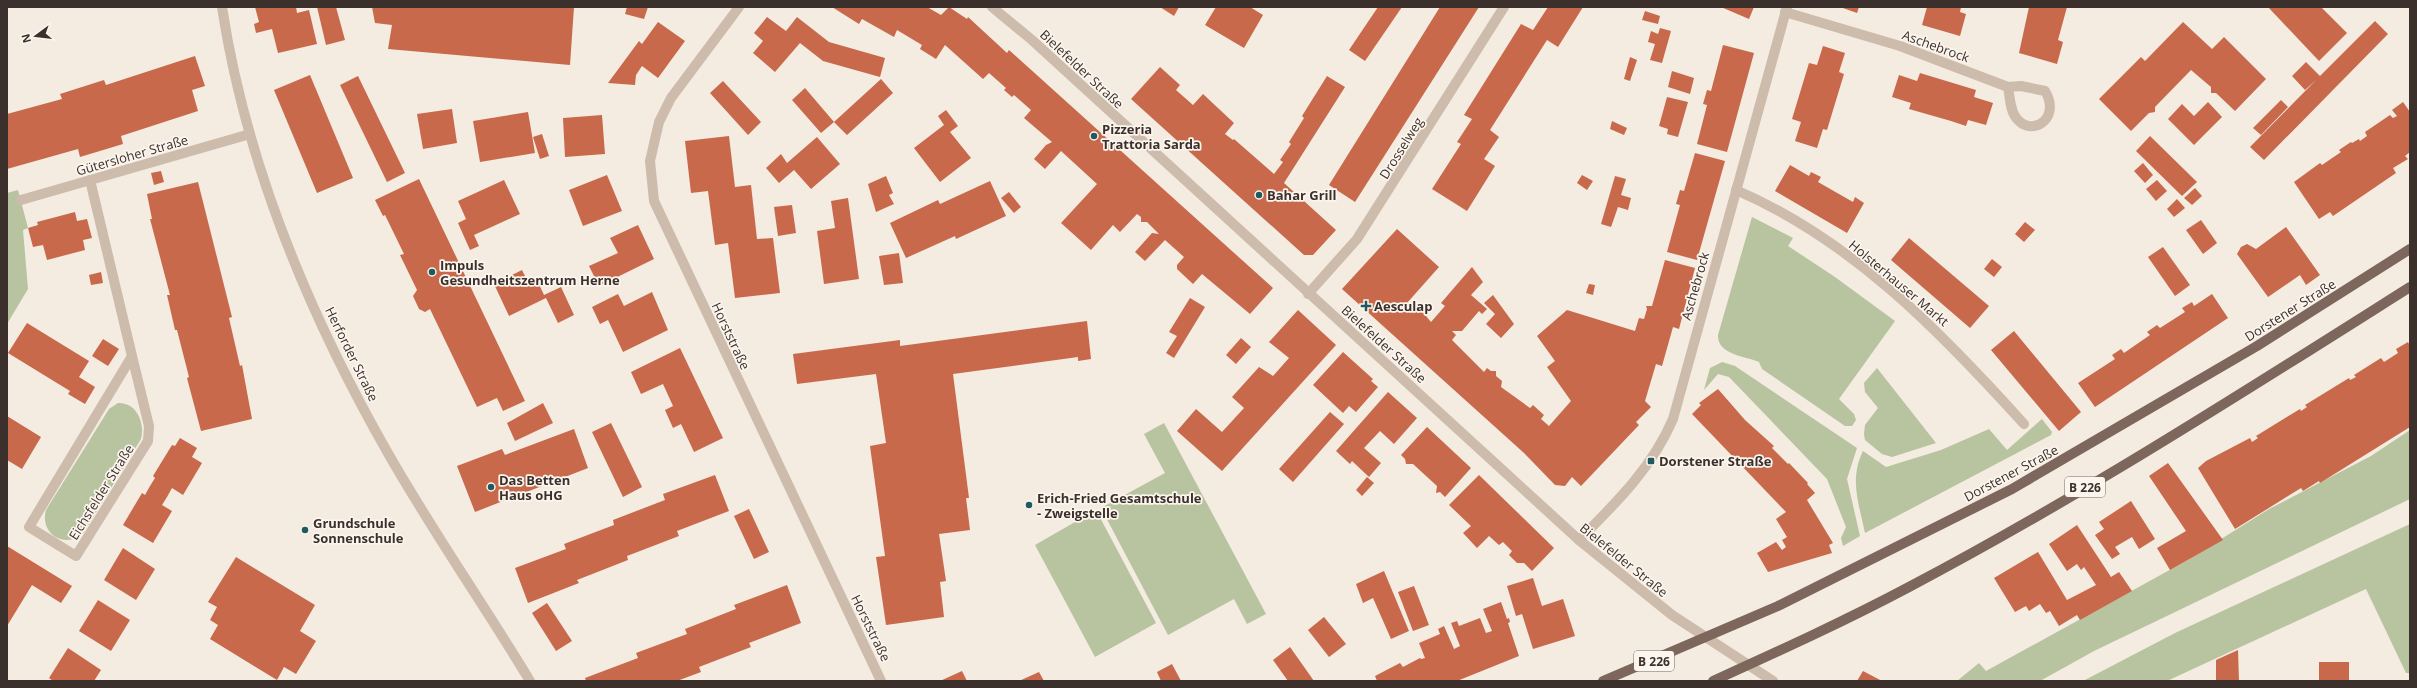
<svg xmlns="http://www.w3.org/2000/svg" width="2417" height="688" viewBox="0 0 2417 688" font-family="'Open Sans',sans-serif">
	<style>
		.green { fill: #b8c4a0 }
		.building { fill: #c8694b }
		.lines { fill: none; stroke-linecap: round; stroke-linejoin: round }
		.street { stroke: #cdbbac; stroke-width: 10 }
		.primary { stroke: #7d675c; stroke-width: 10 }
		.poi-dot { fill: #1f5a5e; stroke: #fbf5ee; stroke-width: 1.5 }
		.labels { text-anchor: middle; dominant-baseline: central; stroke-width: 3.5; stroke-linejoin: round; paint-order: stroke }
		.shield { fill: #fbf5ee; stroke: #756b66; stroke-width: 1 }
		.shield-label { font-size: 12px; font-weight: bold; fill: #3b302b }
		.street-label { font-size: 13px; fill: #3b302b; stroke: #fbf5ee }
		.poi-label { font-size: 13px; font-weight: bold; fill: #3b302b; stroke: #fbf5ee; text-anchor: start }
	</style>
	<rect width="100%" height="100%" fill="#f4ebe1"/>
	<g class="green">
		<polygon points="18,190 28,228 23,230 28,289 7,324 7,193"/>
		<path d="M1752,217l41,21 -5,8 47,31 60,44 -56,78 15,15 2,6 -4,6h-7l-83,-57 -3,-7c-13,-6 -42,-7 -41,-27z"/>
		<polygon points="1722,362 1735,366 1857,448 1847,479 1860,536 1843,546 1841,538 1846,527 1827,479 1729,377 1718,374 1704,390 1710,368"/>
		<polygon points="1877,368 1936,443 1892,457 1882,454 1865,440 1864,434 1865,425 1878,408 1865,392 1864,383"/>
		<path d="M118,403c19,-1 27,21 23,36l-57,93c-17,18 -45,3 -38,-22l63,-101z"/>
		<path d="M2042,419l10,13 -1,3 -186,98c-6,-29 -16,-54 -2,-82l23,16 55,-17 48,-21 18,21z"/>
		<polygon points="1164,423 1266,614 1247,624 1234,599 1168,635 1101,508 1165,473 1144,434"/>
		<polygon points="2410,430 2410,499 2094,651 2040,681 1957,681 1979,663 1986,671 2186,561 2269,509 2371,456"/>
		<polygon points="1096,510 1156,623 1095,657 1035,545"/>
		<polygon points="2410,524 2410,673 2406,673 2366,589 2167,681 2083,681 2175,633"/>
	</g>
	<g class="building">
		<polygon points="255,7 296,7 297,13 309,10 317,44 278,53 272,29 256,33 254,24 259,22"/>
		<polygon points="317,7 336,7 345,40 326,45"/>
		<polygon points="372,7 574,7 570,65 388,49 392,25 375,23"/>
		<polygon points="627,7 648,7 644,19 625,14"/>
		<polygon points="832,7 927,7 941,15 949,7 967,19 968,17 1007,53 1009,50 1273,288 1250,314 1202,274 1193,284 1177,269 1177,265 1184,257 1165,240 1145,261 1135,252 1152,233 1159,234 1147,222 1141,222 1141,217 1137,214 1120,232 1113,225 1091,250 1061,223 1097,184 1061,151 1045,169 1034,159 1046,145 1052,142 1024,118 1031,110 1014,95 1012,97 1004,90 1006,88 989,73 983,79 945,45 936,59 920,49 922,45 897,30 894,37 862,19 859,24"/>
		<polygon points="1160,7 1179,7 1174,16"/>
		<polygon points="1216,7 1250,7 1263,15 1244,48 1205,25"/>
		<polygon points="1378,7 1402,7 1365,61 1349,50"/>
		<polygon points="1440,7 1479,7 1355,202 1329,185"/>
		<polygon points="1548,7 1583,7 1558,47 1547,40 1490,130 1499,137 1484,159 1495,166 1467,211 1432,189 1461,144 1457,142 1472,119 1464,115 1521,24 1533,30"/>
		<polygon points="1721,7 1754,7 1749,19"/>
		<polygon points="1840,7 1859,7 1857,13"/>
		<polygon points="1927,7 1961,7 1960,12 1966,14 1960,36 1922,25"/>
		<polygon points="2029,7 2067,7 2058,40 2063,42 2057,64 2019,53"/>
		<polygon points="2268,7 2321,7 2347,33 2319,61"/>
		<polygon points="1645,11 1660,16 1658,24 1642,20"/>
		<polygon points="767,17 786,31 797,17 829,42 885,58 880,77 823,61 800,43 775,72 753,53 763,41 754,33"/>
		<polygon points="2375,21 2388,34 2264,160 2250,147 2316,80 2305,90 2292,76 2306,62 2320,76"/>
		<polygon points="658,22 685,41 658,78 642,66 636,75 627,68 636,75 635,85 608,83 639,41 642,44"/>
		<polygon points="2183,22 2212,49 2224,37 2266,79 2235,111 2216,93 2211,93 2211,87 2191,70 2155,107 2155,112 2149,113 2131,131 2099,99 2141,57 2145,61"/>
		<polygon points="1660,28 1671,31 1662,63 1650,60 1655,44 1648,42 1651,31 1658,34"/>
		<polygon points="1723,45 1754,53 1727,152 1697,144 1707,105 1703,104 1707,90 1711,91"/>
		<polygon points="1823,46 1845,53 1839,72 1844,74 1827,130 1823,129 1817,148 1795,141 1801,122 1792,119 1809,63 1817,65"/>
		<polygon points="195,56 205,86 192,90 198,111 121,136 123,144 80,157 78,149 7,169 7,114 62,99 60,94 104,80 106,85"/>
		<polygon points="1630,57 1637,60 1630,81 1624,79"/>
		<polygon points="1160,67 1180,85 1176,90 1193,105 1203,94 1234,123 1225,134 1233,140 1234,139 1274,174 1283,162 1280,160 1291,144 1289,142 1304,118 1302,116 1327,76 1345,87 1284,183 1336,230 1313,255 1304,255 1131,99"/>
		<polygon points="1672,71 1694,78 1690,94 1668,87"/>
		<polygon points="1920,73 1976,90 1974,97 1993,103 1986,125 1968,120 1966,126 1951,121 1909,109 1911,103 1892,97 1899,75 1917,81"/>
		<polygon points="310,75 353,178 317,193 274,90"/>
		<polygon points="358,76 405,173 387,182 340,85"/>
		<polygon points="881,79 893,93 847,135 834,122 821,133 792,100 805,88 834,122"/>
		<polygon points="723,81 761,122 748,135 710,93"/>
		<polygon points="1667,97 1688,102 1678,137 1667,134 1668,129 1659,126"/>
		<polygon points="2281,100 2288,107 2261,135 2253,128"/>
		<polygon points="2208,102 2222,117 2194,145 2168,119 2182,104 2194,116"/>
		<polygon points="2403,102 2410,112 2410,152 2405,156 2408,159 2393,168 2396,173 2333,216 2330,212 2319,219 2294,182 2320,163 2322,165 2341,152 2339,150 2351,142 2352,143 2359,139 2360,141 2367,136 2365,132 2390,115 2393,118 2397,116 2392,110"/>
		<polygon points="452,109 457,143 423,149 417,114"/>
		<polygon points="946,110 958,126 950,132 971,158 940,182 914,148 944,125 938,116"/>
		<polygon points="528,112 535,153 480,162 473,121"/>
		<polygon points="602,115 605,154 565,157 563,118"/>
		<polygon points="1612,121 1627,128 1624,135 1610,129"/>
		<polygon points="542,134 549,156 540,159 533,137"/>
		<polygon points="729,136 735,187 751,185 757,239 773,238 780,293 735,298 728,243 715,245 708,191 691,193 685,141"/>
		<polygon points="2150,136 2197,182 2182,196 2136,151"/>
		<polygon points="817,137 840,164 811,189 794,170 779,183 766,168 781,154 787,163"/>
		<polygon points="1695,153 1725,161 1697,260 1667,252 1680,205 1676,204 1680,190 1684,191"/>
		<polygon points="2143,163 2153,175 2145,183 2134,171"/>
		<polygon points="1790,165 1809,176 1811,172 1821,177 1818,182 1853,202 1855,197 1864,203 1847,233 1775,191"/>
		<polygon points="161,171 164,182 154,185 151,173"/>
		<polygon points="607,175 622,211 583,226 569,190"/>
		<polygon points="1582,175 1593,181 1587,190 1577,183"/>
		<polygon points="886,176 893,193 889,195 894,204 876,212 868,184"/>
		<polygon points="1615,176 1626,179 1621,195 1631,198 1628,210 1618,207 1611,227 1601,224"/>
		<polygon points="419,179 525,401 503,411 497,398 477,407 430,309 425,312 419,309 413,296 417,290 400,255 404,254 385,215 383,216 375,200"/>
		<polygon points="504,180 520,214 474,235 479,246 470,250 458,223 466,219 458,201"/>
		<polygon points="2157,180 2167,191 2156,201 2146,189"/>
		<polygon points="990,181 1006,216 956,239 955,236 906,258 890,223 938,200 940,204"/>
		<polygon points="198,182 232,317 229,318 240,366 242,365 252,419 201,431 187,378 189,377 177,330 175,330 167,295 170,295 150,219 152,219 147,194"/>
		<polygon points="2195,188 2202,196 2192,205 2184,198"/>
		<polygon points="1009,192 1021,207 1014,213 1001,198"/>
		<polygon points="848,198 859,279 824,284 817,231 835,228 831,201"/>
		<polygon points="2177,199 2185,208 2174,217 2167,209"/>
		<polygon points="792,205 796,233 778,236 774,207"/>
		<polygon points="75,212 77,221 87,219 92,238 83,240 85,250 47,260 43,245 33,247 28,228 38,225 37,222"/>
		<polygon points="2201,220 2217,243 2203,254 2186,230"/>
		<polygon points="2025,222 2035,230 2024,242 2015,234"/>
		<polygon points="638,225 654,259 599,286 589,266 618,253 610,238"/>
		<polygon points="2286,227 2320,275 2306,285 2300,275 2268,297 2237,254 2241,247 2247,244 2256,249"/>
		<polygon points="1397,229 1439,267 1407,303 1418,313 1421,310 1431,322 1445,306 1441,303 1472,267 1483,282 1471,295 1487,309 1482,314 1479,311 1462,331 1452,331 1456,335 1452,340 1484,372 1487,368 1491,371 1496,371 1496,376 1502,381 1501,387 1530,408 1533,405 1544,415 1541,419 1549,426 1571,401 1547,367 1555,361 1537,336 1567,310 1635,331 1639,318 1644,319 1647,309 1646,306 1652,306 1665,260 1695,268 1679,329 1673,327 1662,366 1656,364 1645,401 1651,407 1636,422 1639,425 1581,486 1572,477 1565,486 1555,485 1524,453 1342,289"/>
		<polygon points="1909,238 1989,306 1970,328 1891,260"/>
		<polygon points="2163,247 2190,285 2175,296 2148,257"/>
		<polygon points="899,253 903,283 884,285 879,256"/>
		<polygon points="1992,259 2002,267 1994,277 1984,269"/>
		<polygon points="522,270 529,284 537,280 544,295 561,287 574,315 558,323 546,298 509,316 494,284"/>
		<polygon points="101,272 103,283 91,285 89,275"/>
		<polygon points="1589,284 1595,285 1593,295 1586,293"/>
		<polygon points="652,292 668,330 623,352 608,320 600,324 592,307 618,294 624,306"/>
		<polygon points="2212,294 2228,318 2095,407 2078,383 2115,359 2112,355 2121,349 2124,353 2150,335 2147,332 2157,325 2160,328 2185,312 2182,308 2192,302 2194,306"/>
		<polygon points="1493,295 1514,324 1501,338 1486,324 1495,314 1484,303"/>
		<polygon points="1190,298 1205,307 1174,358 1166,353 1177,336 1169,332"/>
		<polygon points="1298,310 1336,345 1222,471 1177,431 1196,409 1222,432 1244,408 1232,397 1259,367 1273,376 1289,358 1269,342"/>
		<polygon points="1087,321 1091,359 1078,361 1078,357 953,374 969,498 966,498 970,530 939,534 946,581 940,582 944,617 886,625 876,557 885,556 870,446 886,443 876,374 797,384 793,354 900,340 900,346"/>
		<polygon points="27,323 89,361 79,377 95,387 85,404 68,394 70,391 8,353"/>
		<polygon points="2014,331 2081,412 2059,431 1991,350"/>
		<polygon points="1241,338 1251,347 1236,364 1226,355"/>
		<polygon points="103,339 119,349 108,366 92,356"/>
		<polygon points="2408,342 2410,346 2410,427 2320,483 2319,481 2303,491 2301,488 2235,529 2198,468 2206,461 2250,438 2252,442 2258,438 2256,436 2300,409 2301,411 2307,407 2305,405 2349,378 2350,380 2356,377 2354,375 2381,358 2384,362 2398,353 2396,349"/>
		<polygon points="680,348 723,438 694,452 681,424 673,428 665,410 673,406 663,384 641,394 631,372"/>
		<polygon points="1343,352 1373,379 1371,381 1378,387 1356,412 1349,406 1343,413 1313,385"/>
		<polygon points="1718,389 1745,420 1774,446 1772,448 1788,464 1789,463 1808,483 1807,484 1815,493 1807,500 1833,543 1829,545 1832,553 1768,572 1757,553 1776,542 1782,550 1786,547 1782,540 1787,537 1776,519 1786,512 1692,414 1701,405 1699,403"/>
		<polygon points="1388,392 1417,418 1394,444 1380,431 1364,448 1381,463 1369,477 1352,461 1350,464 1336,451"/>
		<polygon points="543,403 553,423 515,441 507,423"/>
		<polygon points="1330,412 1344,424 1293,482 1279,469"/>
		<polygon points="7,416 41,437 22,469 7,460"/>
		<polygon points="611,423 642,487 623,497 592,432"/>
		<polygon points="1427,427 1471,468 1445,497 1440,492 1436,493 1437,486 1413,464 1406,464 1405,459 1401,455"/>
		<polygon points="574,429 588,468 475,512 457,466 502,449 505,455"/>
		<polygon points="180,438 197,448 192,457 202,463 183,495 172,488 167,497 162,505 172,511 153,543 123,525 142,493 145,495 150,486 155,478 153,476 172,445 175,446"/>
		<polygon points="2168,463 2223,540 2170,570 2157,548 2186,531 2149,476"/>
		<polygon points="715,475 729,511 677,531 679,536 627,556 628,560 577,580 579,583 528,603 515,568 566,549 564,544 614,525 613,520 665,500 663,494"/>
		<polygon points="1479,475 1554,548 1532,571 1524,563 1517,563 1509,555 1512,551 1503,542 1499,545 1489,536 1477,548 1463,533 1471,526 1449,505"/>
		<polygon points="1367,477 1374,483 1362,496 1356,490"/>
		<polygon points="2131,501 2155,539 2139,549 2132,537 2115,547 2120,554 2112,559 2095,535 2104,529 2099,522"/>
		<polygon points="749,509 769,552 754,559 734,516"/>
		<polygon points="2077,525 2111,577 2119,572 2132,591 2080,620 2077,615 2059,626 2050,611 2046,613 2040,604 2029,611 2026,606 2015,612 1994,578 2038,552 2067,600 2096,585 2084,567 2081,570 2077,564 2067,571 2049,544"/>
		<polygon points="7,546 72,586 61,603 32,585 7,626"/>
		<polygon points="123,548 155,569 136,600 104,580"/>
		<polygon points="236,557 315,605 300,631 316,641 296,674 284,667 277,680 210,639 218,625 210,620 217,607 208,602"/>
		<polygon points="1384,571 1409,631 1391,639 1373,598 1363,603 1356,584"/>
		<polygon points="1533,578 1542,606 1563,599 1575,636 1533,649 1522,614 1516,616 1507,586"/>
		<polygon points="787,585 801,623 749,643 751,647 699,667 701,672 677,681 586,681 585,678 638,658 636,653 687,634 685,629 736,609 734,605"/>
		<polygon points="1414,586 1429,625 1413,631 1398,592"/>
		<polygon points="98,600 130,620 111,651 79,631"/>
		<polygon points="1501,602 1507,619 1509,618 1510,622 1508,623 1519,656 1457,681 1377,681 1375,676 1400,663 1403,667 1420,658 1421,659 1425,658 1419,643 1440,634 1438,629 1444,626 1454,649 1460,646 1451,623 1457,621 1459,626 1480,618 1486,633 1492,631 1483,609"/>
		<polygon points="547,603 572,641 556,651 532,613"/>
		<polygon points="1324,617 1346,644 1329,657 1308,630"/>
		<polygon points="1290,647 1314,681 1288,681 1273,660"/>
		<polygon points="68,648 101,670 94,681 53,681 49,678"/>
		<polygon points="2238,650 2239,681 2216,681 2216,660"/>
		<rect x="2319" y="662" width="30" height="19"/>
		<polygon points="1172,664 1181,681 1161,681 1157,672"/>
		<polygon points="962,671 967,681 940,681"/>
		<polygon points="1863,671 1882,681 1857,681"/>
		<polygon points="1039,672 1044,681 1019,681"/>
	</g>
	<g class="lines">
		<g class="street">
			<path d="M222,7c24,157 88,310 167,448 44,77 95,150 141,226"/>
			<polyline points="739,7 671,98 659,122 650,161 654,201 881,681"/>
			<polyline points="992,7 1032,40 1579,540 1672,615 1773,681"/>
			<path d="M1785,12l115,34 108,41 13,-1 24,5c16,26 -11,46 -27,29 -8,-7 -8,-23 -10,-33"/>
			<polyline points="90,180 132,356 29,527 76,556 148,441 149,426 132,356"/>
			<path d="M1736,190c116,50 204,141 288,234"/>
			<polyline points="21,200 250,134"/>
			<polyline points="1308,294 1357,239 1504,7"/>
			<path d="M1579,540c37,-37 73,-72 94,-121l114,-412"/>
		</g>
		<g class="primary">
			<polyline points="1603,681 1778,606 2012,489 2257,346 2410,249"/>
			<path d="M1713,681c66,-30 132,-60 196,-94 171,-90 338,-197 501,-300"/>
		</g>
	</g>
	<g class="poi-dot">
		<circle cx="1094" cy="136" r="4"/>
		<circle cx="1259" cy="195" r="4"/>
		<circle cx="432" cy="272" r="4"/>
		<path d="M1364 300h4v4h4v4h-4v4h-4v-4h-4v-4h4z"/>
		<rect x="1647" y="457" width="8" height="8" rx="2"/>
		<circle cx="491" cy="487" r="4"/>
		<circle cx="1029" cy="505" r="4"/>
		<circle cx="305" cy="530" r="4"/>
	</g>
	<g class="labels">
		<g class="shield">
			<rect x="2065" y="477" width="40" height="20" rx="3"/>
			<rect x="1634" y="651" width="40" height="20" rx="3"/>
		</g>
		<g class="shield-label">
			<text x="2085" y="487">B 226</text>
			<text x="1654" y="661">B 226</text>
		</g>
		<g class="street-label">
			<text transform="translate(1936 46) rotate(20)">Aschebrock</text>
			<text transform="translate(1082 69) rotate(43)">Bielefelder Straße</text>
			<text transform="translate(1401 148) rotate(-58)">Drosselweg</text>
			<text transform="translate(132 155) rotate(-16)">Gütersloher Straße</text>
			<text transform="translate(1899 283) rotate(40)">Holsterhauser Markt</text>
			<text transform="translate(1695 286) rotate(-74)">Aschebrock</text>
			<text transform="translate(2290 310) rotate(-32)">Dorstener Straße</text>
			<text transform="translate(731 336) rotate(65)">Horststraße</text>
			<text transform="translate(1384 344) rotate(42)">Bielefelder Straße</text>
			<text transform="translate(352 354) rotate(64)">Herforder Straße</text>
			<text transform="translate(2011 473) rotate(-28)">Dorstener Straße</text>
			<text transform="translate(101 492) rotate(-58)">Eichsfelder Straße</text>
			<text transform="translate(1624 560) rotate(39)">Bielefelder Straße</text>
			<text transform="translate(871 628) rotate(64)">Horststraße</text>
		</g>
		<g class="poi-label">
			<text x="1102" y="129">Pizzeria<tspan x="1102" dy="15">Trattoria Sarda</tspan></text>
			<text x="1267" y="195">Bahar Grill</text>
			<text x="440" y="265">Impuls<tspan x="440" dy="15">Gesundheitszentrum Herne</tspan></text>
			<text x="1374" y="306">Aesculap</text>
			<text x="1659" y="461">Dorstener Straße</text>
			<text x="499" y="480">Das Betten<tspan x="499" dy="15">Haus oHG</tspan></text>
			<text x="1037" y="498">Erich-Fried Gesamtschule<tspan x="1037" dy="15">- Zweigstelle</tspan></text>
			<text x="313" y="523">Grundschule<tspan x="313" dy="15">Sonnenschule</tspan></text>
		</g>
	</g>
	<rect width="2417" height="688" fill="none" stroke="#3b302b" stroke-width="16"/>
	<g transform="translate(36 36) rotate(255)" stroke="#fbf5ee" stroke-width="3" paint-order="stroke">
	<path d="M0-3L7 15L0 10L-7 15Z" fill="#3b302b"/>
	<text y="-6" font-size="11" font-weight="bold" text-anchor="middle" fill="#3b302b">N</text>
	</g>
</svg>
